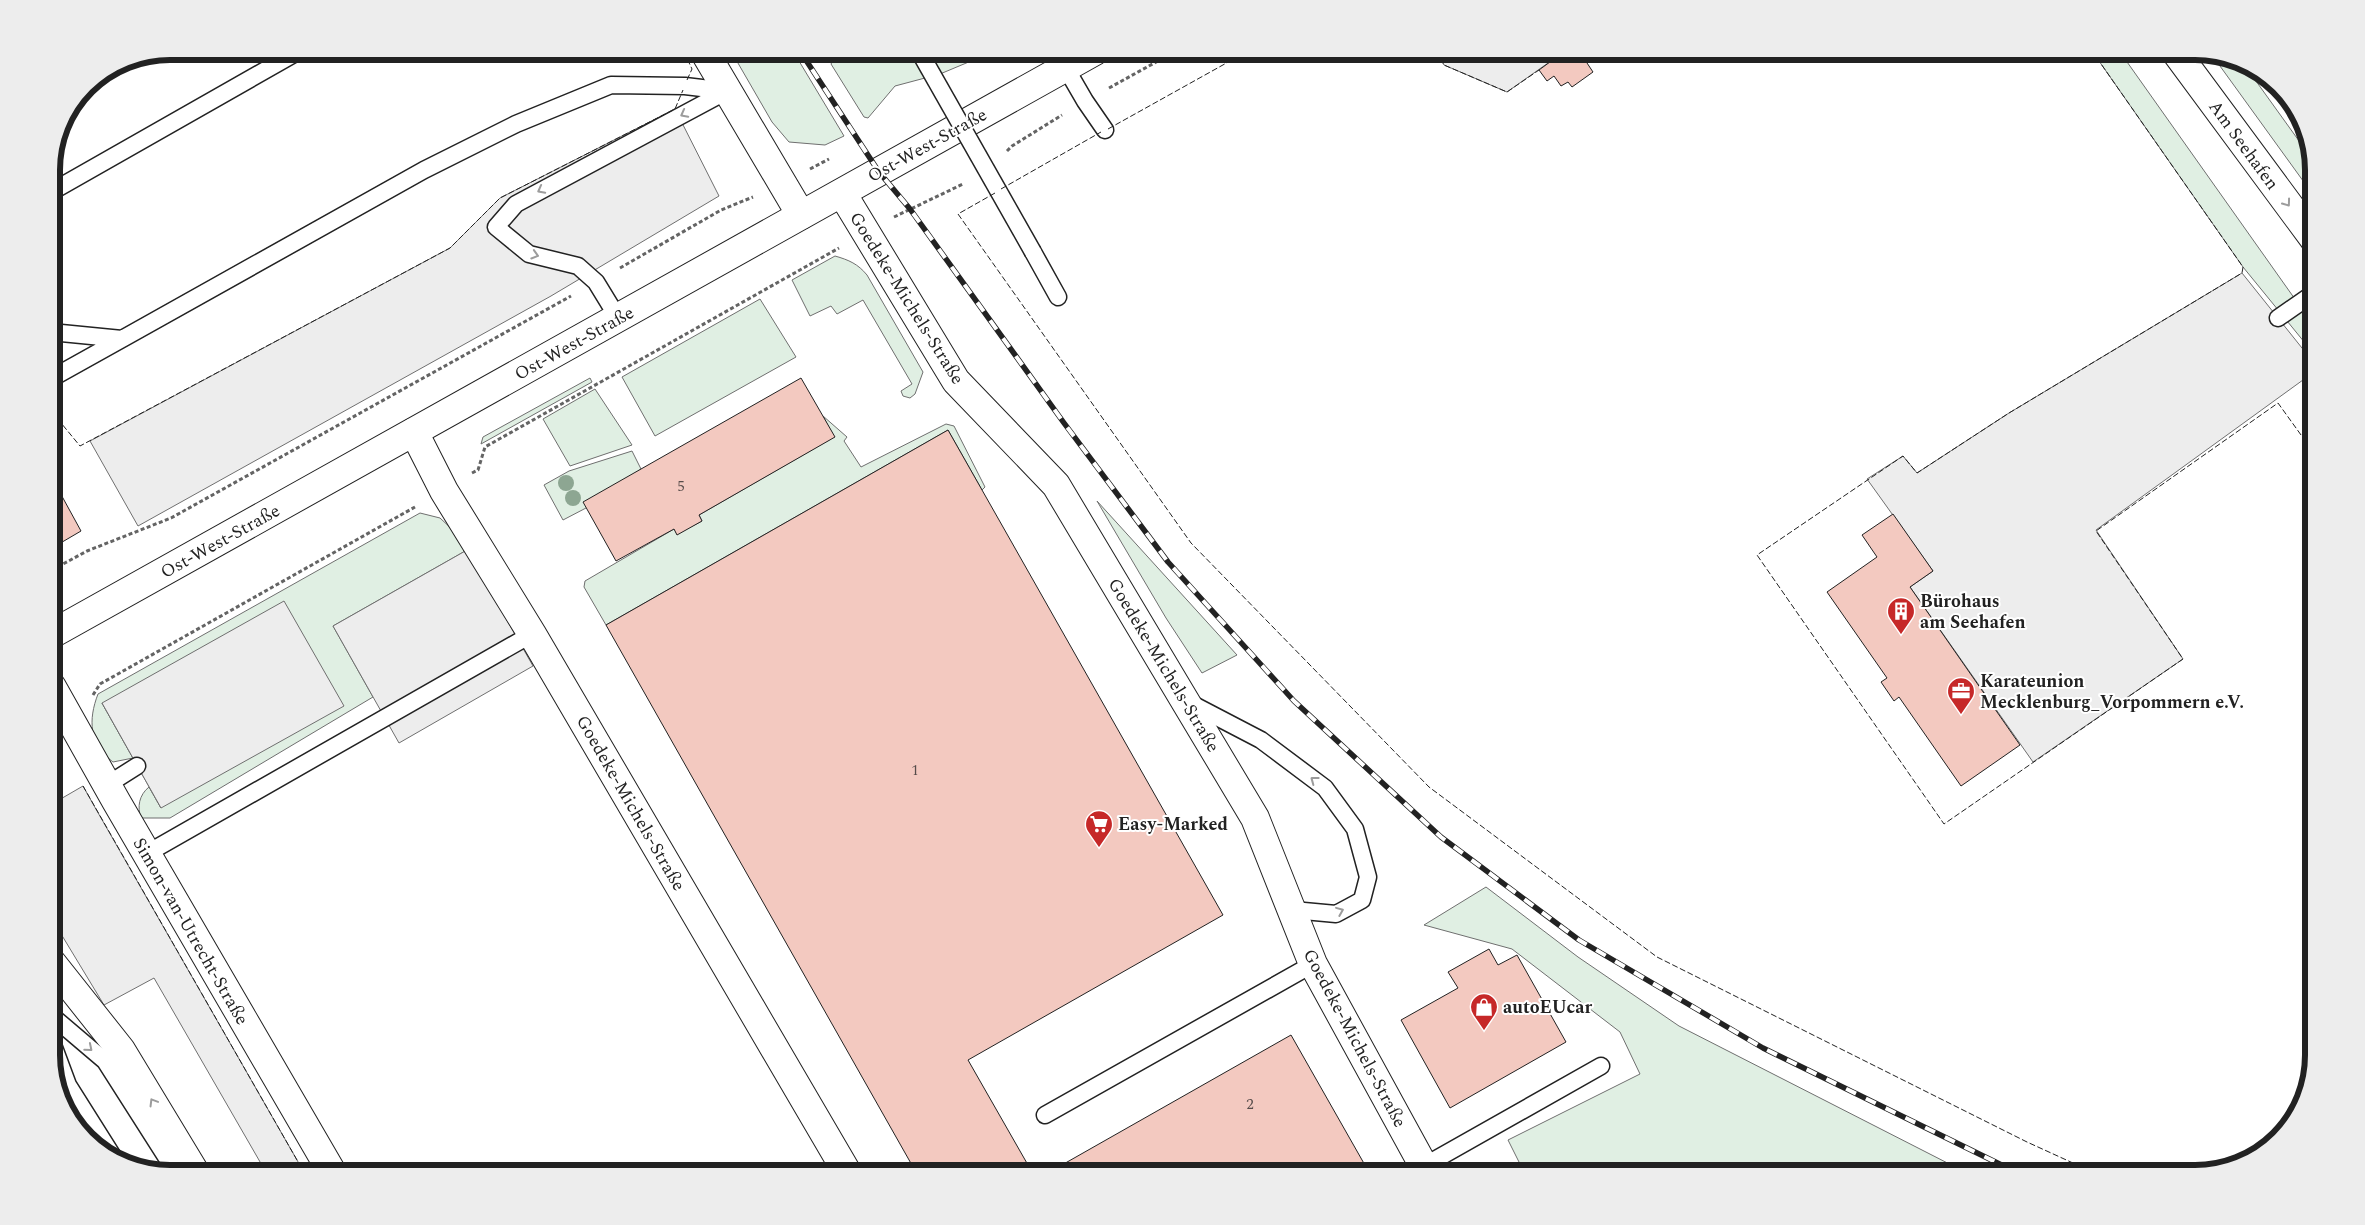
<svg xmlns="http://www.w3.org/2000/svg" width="2365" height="1225" font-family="Spectral,serif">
	<rect width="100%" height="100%" fill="#fff"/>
	<!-- green -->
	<path fill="#e0efe3" stroke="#6f6f6f" d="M731 51H793L844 136 825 145 789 142 772 122Z
		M838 51H995L940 74 895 86 868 118 864 117 831 64Z
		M2092 51 2120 52 2314 326V354L2243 267Z
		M2212 55 2243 63 2312 159 2314 196Z
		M835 256C849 260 858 264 867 275L923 372 915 394 910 398 903 396 901 391 912 384 863 300 837 314 831 306 810 316 792 280Z
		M760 299 796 357 655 436 622 377Z
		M590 378 592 382 481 444 483 437Z
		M595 389 632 445 570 466 543 419Z
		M823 416 847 437 844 441 861 467 946 424 954 426 985 487 982 490 948 430 606 625 584 587 585 581 674 529 677 534 702 521 699 515 834 437Z
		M632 451 641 469 586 508 563 520 544 485 569 471Z
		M1097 501 1237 655 1202 673 1166 618Z
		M420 513 440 518 454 531 467 550 333 626 373 697 170 818H141C137 807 139 795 149 787L161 808 102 703 133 758 113 762C89 744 88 720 98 694Z
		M1486 887 1578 957 1679 1026 1969 1174H1525L1508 1140 1640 1074 1620 1032 1512 949 1424 925Z"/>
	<!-- parking -->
	<path fill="#ededed" stroke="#6f6f6f" d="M1436 51H1565L1507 92 1444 65Z
		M675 109 719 196 551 296 138 526 90 441 450 248 500 198Z
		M2242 273 2314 363V372L2096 530 2183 659 2033 762 1910 587 1933 571 1867 479 1903 456 1917 473 2009 413Z
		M467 550 533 666 399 743 333 626Z
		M284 601 344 706 161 808 102 703Z
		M83 786 97 811 305 1174H267L154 978 104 1005 52 919V804Z"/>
	<!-- building -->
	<path fill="#f3c9c0" stroke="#222" d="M1565 51H1579L1593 72 1572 87 1568 82 1561 86 1554 76 1547 81 1539 70Z
		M801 378 835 437 699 515 702 521 677 535 674 529 616 561 583 502Z
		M948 430 1223 915 968 1060 1032 1172 1029 1174H917L606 625Z
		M52 478 81 531 52 548Z
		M1893 514 1933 571 1910 587 2020 745 1961 786 1899 697 1894 701 1881 682 1887 678 1827 592 1877 557 1862 535Z
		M1489 949 1498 965 1517 955 1566 1042 1450 1108 1401 1020 1458 988 1448 972Z
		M1291 1035 1370 1174H1046Z"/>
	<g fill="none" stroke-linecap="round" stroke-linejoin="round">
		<!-- lane casing -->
		<g stroke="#222" stroke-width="19">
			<path id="lane" d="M1056 51 1085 101 1105 130
				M51 192 299 51
				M1033 252 1058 297
				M618 318 596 282 578 266 529 254 496 227 516 204 727 91
				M2278 318 2314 293
				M51 332 122 339 424 170 516 124 611 85 685 86 727 91
				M52 378 122 339
				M1190 703 1261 740 1325 788 1355 829 1368 877 1362 900 1336 914 1293 910
				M107 785 137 766
				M146 854 532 634
				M52 1016 105 1061 177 1174
				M52 1042 68 1085 114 1158
				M1045 1115 1313 964
				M1424 1166 1601 1066"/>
		</g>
		<!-- street casing -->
		<g stroke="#222" stroke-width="30">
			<path id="street" d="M704 51 801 215
				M842 193 956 381 1056 485 1185 701 1255 818 1313 964 1428 1174
				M414 432 444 491 532 634 848 1174
				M52 687 116 801 333 1174"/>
		</g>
		<!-- secondary casing -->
		<g stroke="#222" stroke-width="30">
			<path id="secondary" d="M2175 51 2314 239
				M52 634 1095 51
				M52 963 121 1050 196 1174"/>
		</g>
		<!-- path -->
		<path stroke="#646464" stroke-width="3" stroke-dasharray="4 2.5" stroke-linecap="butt" d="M1109 88 1176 51
			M1007 151 1012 146 1062 115
			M810 169 829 159
			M894 217 963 184
			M620 268 721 210 753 197
			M472 473 478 470 485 447 839 248
			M52 570 87 551 171 518 571 296
			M93 695 100 684 415 507"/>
		<!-- lane -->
		<use href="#lane" stroke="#fff" stroke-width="16"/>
		<!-- street -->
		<use href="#street" stroke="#fff" stroke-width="28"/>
		<!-- secondary -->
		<use href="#secondary" stroke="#fff" stroke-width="28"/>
		<!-- rail casing -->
		<g stroke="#222" stroke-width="5.5">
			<path id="rail" d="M800 51 879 172 910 209 1064 423 1168 562 1294 701 1441 837 1579 940 1763 1048 2020 1174"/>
		</g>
		<!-- rail -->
		<use href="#rail" stroke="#fff" stroke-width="4" stroke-dasharray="11" stroke-linecap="butt"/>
		<!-- lane-bridge casing -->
		<g stroke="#222" stroke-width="19" stroke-linecap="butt">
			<path id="lane-bridge" d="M919 51 1033 252"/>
		</g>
		<!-- lane-bridge -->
		<use href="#lane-bridge" stroke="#fff" stroke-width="16"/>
		<!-- fence -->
		<path stroke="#222" stroke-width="1" stroke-dasharray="6 2.5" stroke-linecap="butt" d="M1436 51 1444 65 1507 92 1539 70
			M2092 51 2243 267 2242 273 2009 413 1917 473 1903 456 1757 555 1944 824 2183 659 2096 531 2278 403 2314 453
			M687 80 692 69 685 54 690 51
			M1108 129 1248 51
			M1001 189 1101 132
			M995 193 958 214 1191 543 1429 787 1657 957 2027 1142 2097 1174
			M52 412 80 446 450 248 500 198 675 109 683 90
			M83 786 305 1174"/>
	</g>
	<!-- trees -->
	<g fill="#8da692">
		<circle cx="566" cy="483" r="8"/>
		<circle cx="573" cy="498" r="8"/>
	</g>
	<!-- one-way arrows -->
	<defs><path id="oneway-chevron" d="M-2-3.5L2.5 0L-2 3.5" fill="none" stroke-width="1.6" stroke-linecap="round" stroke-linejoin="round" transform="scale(1.25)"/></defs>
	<g stroke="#9c9c9c">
		<use href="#oneway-chevron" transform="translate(684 114) rotate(152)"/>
		<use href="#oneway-chevron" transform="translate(541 190) rotate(152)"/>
		<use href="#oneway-chevron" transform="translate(2287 203) rotate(54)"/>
		<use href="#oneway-chevron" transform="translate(535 255) rotate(17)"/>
		<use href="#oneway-chevron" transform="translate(1314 780) rotate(-143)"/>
		<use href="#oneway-chevron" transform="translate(1340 911) rotate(-22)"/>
		<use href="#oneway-chevron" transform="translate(89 1048) rotate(40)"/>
		<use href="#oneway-chevron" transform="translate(153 1102) rotate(-121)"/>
	</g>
	<!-- icons -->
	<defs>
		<g id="building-pin" transform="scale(1.4375)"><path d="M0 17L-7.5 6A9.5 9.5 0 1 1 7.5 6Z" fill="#c62828" stroke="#fff"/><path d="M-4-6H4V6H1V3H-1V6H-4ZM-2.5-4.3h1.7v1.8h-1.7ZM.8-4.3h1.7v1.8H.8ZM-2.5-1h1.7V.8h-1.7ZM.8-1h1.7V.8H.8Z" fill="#fff"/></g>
		<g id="office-pin" transform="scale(1.4375)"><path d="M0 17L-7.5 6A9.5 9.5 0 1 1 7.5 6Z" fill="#c62828" stroke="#fff"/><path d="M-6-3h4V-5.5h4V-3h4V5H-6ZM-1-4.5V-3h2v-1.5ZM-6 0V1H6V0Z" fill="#fff"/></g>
		<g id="supermarket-pin" transform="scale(1.4375)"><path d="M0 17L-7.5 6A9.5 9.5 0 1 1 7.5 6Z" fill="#c62828" stroke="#fff"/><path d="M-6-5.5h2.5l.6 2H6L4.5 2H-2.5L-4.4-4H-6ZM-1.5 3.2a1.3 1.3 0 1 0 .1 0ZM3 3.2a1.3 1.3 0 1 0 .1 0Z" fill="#fff"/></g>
		<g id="shop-pin" transform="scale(1.4375)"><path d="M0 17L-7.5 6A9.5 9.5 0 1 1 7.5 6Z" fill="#c62828" stroke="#fff"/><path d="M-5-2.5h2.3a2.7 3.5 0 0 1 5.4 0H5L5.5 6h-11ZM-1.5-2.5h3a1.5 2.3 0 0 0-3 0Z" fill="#fff"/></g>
	</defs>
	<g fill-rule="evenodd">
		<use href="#building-pin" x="1901" y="611"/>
		<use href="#office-pin" x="1961" y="691"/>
		<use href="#supermarket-pin" x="1099" y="824"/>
		<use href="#shop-pin" x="1484" y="1007"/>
	</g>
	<g text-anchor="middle" stroke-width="4" stroke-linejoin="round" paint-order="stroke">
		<!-- number labels -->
		<g font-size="15" fill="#564c4a">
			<text x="681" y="491">5</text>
			<text x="915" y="775">1</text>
			<text x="1250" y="1109">2</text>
		</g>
		<!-- street labels -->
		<g font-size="18" fill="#222" stroke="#fff">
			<text transform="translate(927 145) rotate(-29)" y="6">Ost-West-Straße</text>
			<text transform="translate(2244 145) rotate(54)" y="6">Am Seehafen</text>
			<text transform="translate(907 298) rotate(58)" y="6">Goedeke-Michels-Straße</text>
			<text transform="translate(574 343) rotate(-29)" y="6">Ost-West-Straße</text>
			<text transform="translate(220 541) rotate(-29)" y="6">Ost-West-Straße</text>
			<text transform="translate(1164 665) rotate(59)" y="6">Goedeke-Michels-Straße</text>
			<text transform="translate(631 803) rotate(60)" y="6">Goedeke-Michels-Straße</text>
			<text transform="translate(191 931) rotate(60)" y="6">Simon-van-Utrecht-Straße</text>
			<text transform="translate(1355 1038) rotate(62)" y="6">Goedeke-Michels-Straße</text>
		</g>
		<!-- poi labels -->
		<g font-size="18" font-weight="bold" fill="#222" stroke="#fff" text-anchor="start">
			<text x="1920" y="607">Bürohaus<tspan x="1920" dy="21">am Seehafen</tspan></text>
			<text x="1980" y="687">Karateunion<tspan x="1980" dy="21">Mecklenburg_Vorpommern e.V.</tspan></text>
			<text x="1118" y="830">Easy-Marked</text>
			<text x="1503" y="1013">autoEUcar</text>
		</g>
	</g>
	<!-- crop -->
	<path d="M0 0H2365V1225H0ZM170 60H2195A110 110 0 0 1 2305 170V1055A110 110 0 0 1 2195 1165H170A110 110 0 0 1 60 1055V170A110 110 0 0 1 170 60Z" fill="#ededed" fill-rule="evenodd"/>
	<path fill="none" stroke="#222" stroke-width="6" d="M170 60H2195A110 110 0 0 1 2305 170V1055A110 110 0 0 1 2195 1165H170A110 110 0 0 1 60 1055V170A110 110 0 0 1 170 60Z"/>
</svg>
